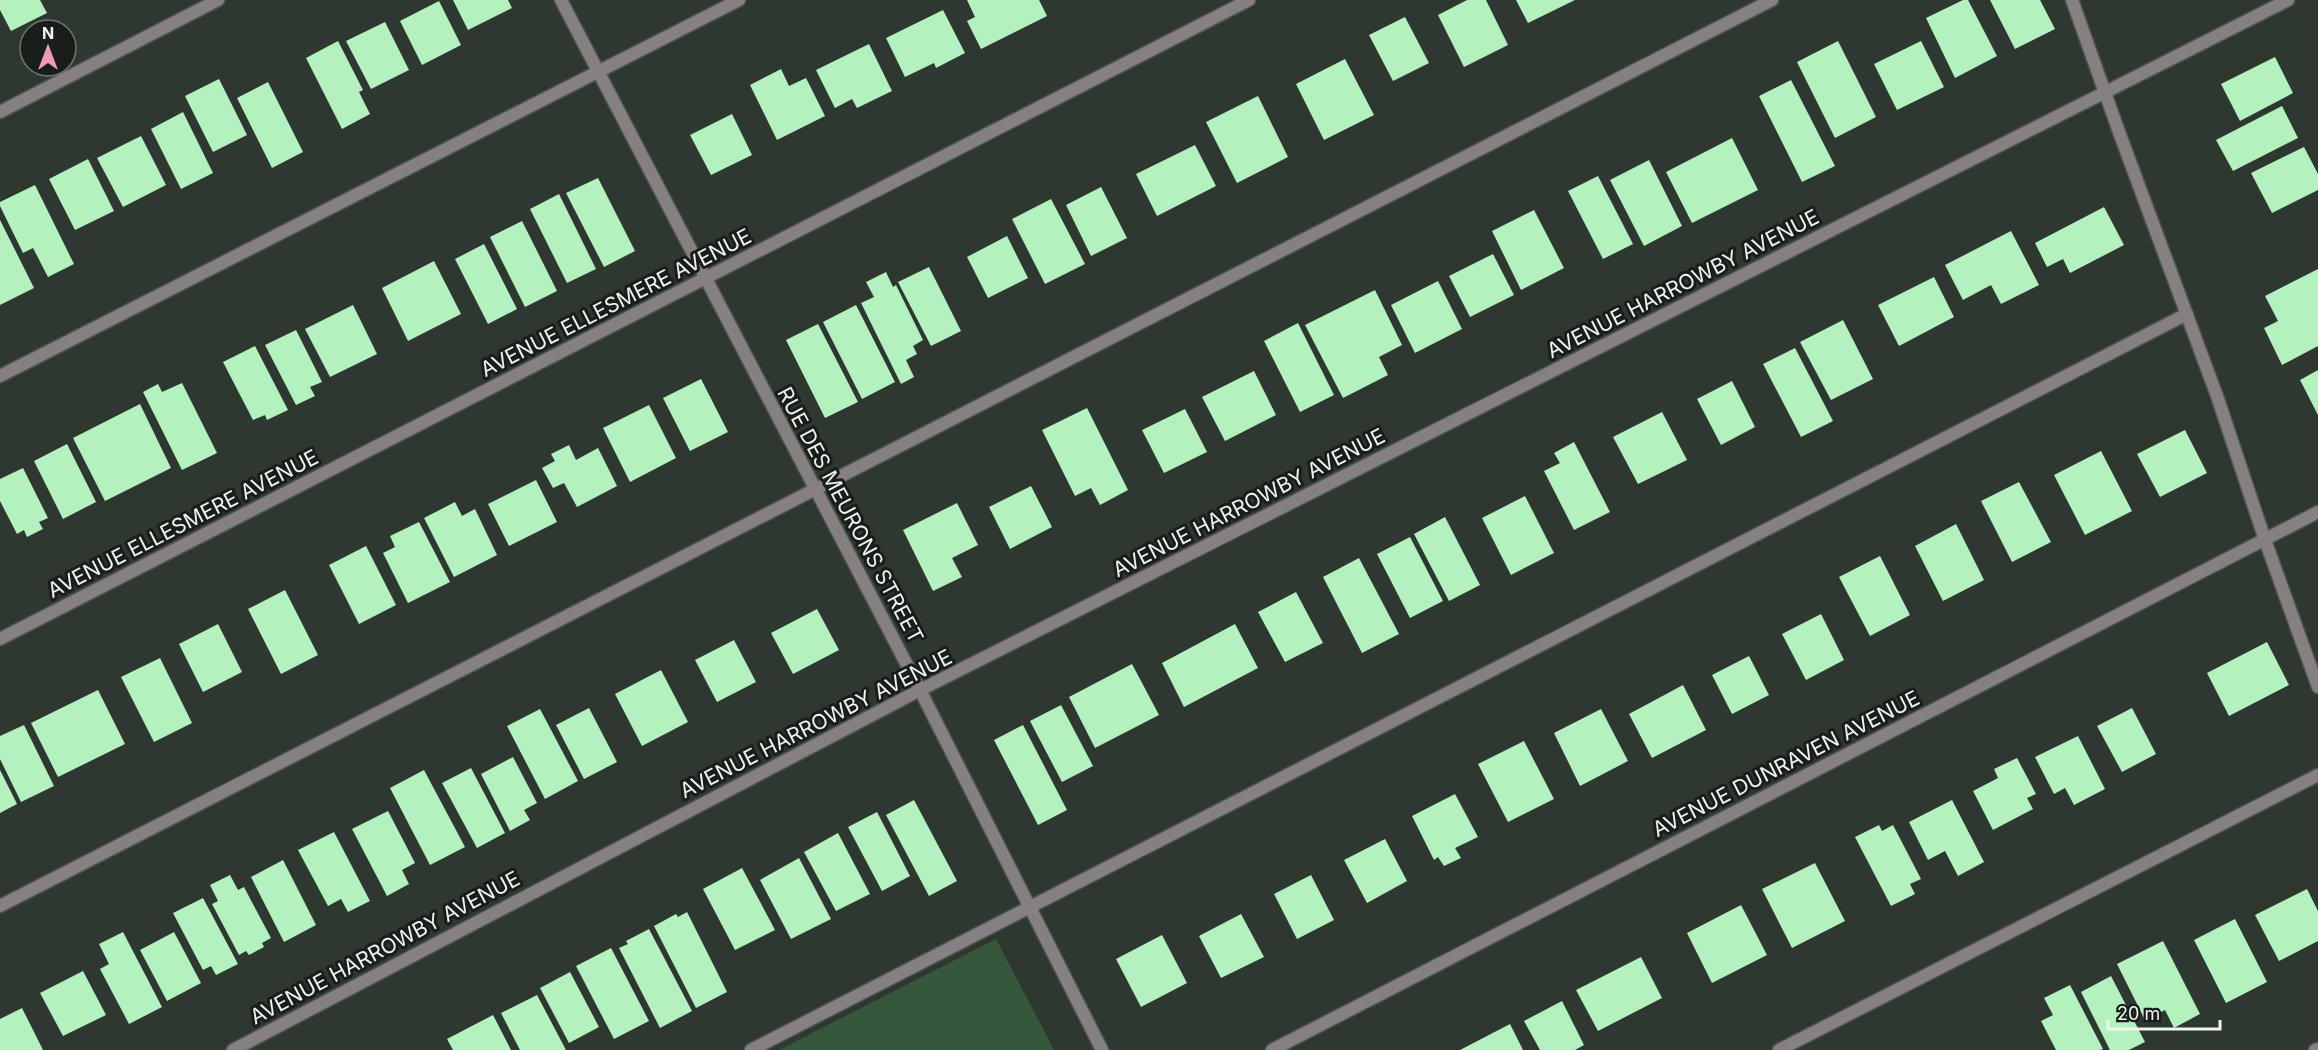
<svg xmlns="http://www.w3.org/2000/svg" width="2318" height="1050" font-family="Inter,sans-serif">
	<rect width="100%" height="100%" fill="#2e3830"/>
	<!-- green -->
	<path fill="#35583c" d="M996 939 1054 1050H779Z"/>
	<!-- building -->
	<path fill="#b3f2be" d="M0 0H40L47 13 11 31 0 10Z
		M453 0H508L512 8 468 30Z
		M967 0H1039L1047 16 981 49 967 21 975 17Z
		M1467 0H1486L1508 45 1464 67 1438 15Z
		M1516 0H1575L1528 23Z
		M1963 0H1968L1997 56 1955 78 1926 18Z
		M1990 0H2040L2055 29 2015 49Z
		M439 1 461 45 422 65 400 21Z
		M943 10 965 53 936 68 934 63 905 77 886 38Z
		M1405 17 1429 63 1393 81 1369 35Z
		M385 22 409 70 371 89 346 41Z
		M338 41 363 90 359 92 370 114 342 129 306 58Z
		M1838 41 1876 117 1835 138 1797 62Z
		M1921 41 1944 87 1897 110 1874 64Z
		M869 44 892 91 857 108 852 99 835 108 816 70Z
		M2275 57 2293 93 2240 121 2221 84Z
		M1345 59 1374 115 1324 140 1296 84Z
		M781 69 789 86 806 78 825 116 777 140 750 85Z
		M219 79 247 135 213 152 185 96Z
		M1791 80 1835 166 1802 182 1759 96Z
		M268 82 303 152 272 168 237 98Z
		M1258 96 1288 157 1237 183 1206 122Z
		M2282 106 2298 138 2233 171 2216 140Z
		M183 112 213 173 181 189 151 129Z
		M732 114 752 155 711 175 690 135Z
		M141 136 166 185 123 207 97 158Z
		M1732 138 1758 190 1692 223 1666 172Z
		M1195 145 1216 186 1157 216 1136 174Z
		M2304 147 2318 174V190L2272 213 2251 173Z
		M88 159 114 211 75 230 49 179Z
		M1649 160 1682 226 1644 246 1610 180Z
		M1598 176 1633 244 1603 259 1568 191Z
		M598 178 635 251 604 267 566 193Z
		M35 185 74 264 48 277 33 248 23 253 0 206V202Z
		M1101 187 1127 238 1091 256 1066 205Z
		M559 194 596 269 567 283 530 209Z
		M1051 199 1085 264 1045 284 1012 219Z
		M2104 207 2124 245 2070 273 2063 259 2047 267 2035 243Z
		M1534 210 1564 268 1521 290 1492 231Z
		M0 220 34 288 0 305Z
		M522 221 557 291 525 307 490 237Z
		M2011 231 2039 285 2001 304 1991 285 1963 300 1945 265Z
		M1007 236 1028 278 988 298 967 257Z
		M484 244 517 309 488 324 455 259Z
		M1493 254 1514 295 1470 317 1449 276Z
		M434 261 461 314 408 341 382 288Z
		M929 267 961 331 931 346 898 282Z
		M2318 269V346L2282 365 2264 328 2278 321 2265 296Z
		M886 272 893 287 896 285 923 340 913 346 917 354 906 360 914 377 901 384 861 303 874 297 866 282Z
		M1934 277 1954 317 1899 346 1878 305Z
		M1438 281 1462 329 1415 353 1391 305Z
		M1375 290 1402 345 1379 357 1388 375 1343 398 1305 325Z
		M353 305 377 354 330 377 305 329Z
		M856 305 895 382 862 399 823 322Z
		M1843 320 1873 379 1831 400 1800 342Z
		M1298 323 1334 395 1300 412 1264 341Z
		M818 324 858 402 825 418 786 340Z
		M296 330 322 382 310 387 315 396 296 405 265 345Z
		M255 346 288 410 267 420 265 415 253 420 223 362Z
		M1795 348 1833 421 1801 437 1763 364Z
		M2318 370V415L2300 380Z
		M1254 371 1276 415 1225 441 1202 397Z
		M701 379 728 432 690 451 663 398Z
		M1732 381 1755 427 1721 445 1697 399Z
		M182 383 217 453 182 470 143 392 158 384 162 392Z
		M140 404 171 468 105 501 73 438Z
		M649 405 676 458 630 482 603 428Z
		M1087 408 1128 490 1100 505 1091 488 1075 496 1042 430Z
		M1185 409 1207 452 1164 473 1142 430Z
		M1662 412 1687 460 1638 484 1613 437Z
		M2185 430 2207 473 2160 497 2137 454Z
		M1574 442 1610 512 1574 530 1544 471 1560 463 1554 453Z
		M67 444 96 502 63 519 34 461Z
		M569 445 576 460 598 448 617 486 577 507 564 483 553 488 542 468 555 461 551 454Z
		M2101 451 2132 511 2085 535 2054 475Z
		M23 468 48 518 39 522 43 529 27 537 24 530 17 534 0 501V479Z
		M536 480 557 522 509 546 488 504Z
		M2019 482 2051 542 2012 562 1981 501Z
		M1031 486 1052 527 1010 549 989 507Z
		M1525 496 1554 553 1511 575 1482 518Z
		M455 502 462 516 475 509 497 555 454 577 424 518Z
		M957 503 978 545 952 558 962 577 933 591 903 530Z
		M1445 517 1480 585 1449 601 1414 534Z
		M419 522 450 582 408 603 383 553 395 547 390 536Z
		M1956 524 1984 580 1943 601 1915 546Z
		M1410 537 1443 601 1410 618 1377 554Z
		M366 546 396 605 359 624 329 565Z
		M1880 556 1910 615 1870 636 1839 577Z
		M1359 558 1399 634 1362 653 1323 577Z
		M285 590 318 655 281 674 248 609Z
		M1296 592 1323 643 1285 662 1258 612Z
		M817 609 839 650 793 674 771 633Z
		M1821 614 1844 660 1806 680 1782 634Z
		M218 624 242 672 203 692 179 644Z
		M1235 624 1258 668 1184 707 1162 663Z
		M734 640 756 682 717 702 695 660Z
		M2267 642 2289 685 2229 716 2207 673Z
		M1749 656 1769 695 1732 714 1712 675Z
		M160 658 192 723 154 742 121 677Z
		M1132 664 1159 715 1095 748 1069 697Z
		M661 670 688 722 642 746 615 694Z
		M1683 685 1706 730 1652 758 1629 714Z
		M98 690 125 744 58 777 31 723Z
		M1061 705 1093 766 1062 782 1030 721Z
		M589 708 617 762 584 779 556 725Z
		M2132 708 2156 754 2122 772 2097 726Z
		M540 709 578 781 545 799 507 726Z
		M1601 709 1628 761 1580 786 1554 733Z
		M24 725 54 786 21 802 0 759V736Z
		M1023 725 1067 810 1038 825 994 740Z
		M2078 736 2105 789 2074 805 2065 788 2054 794 2035 757Z
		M1524 741 1554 799 1508 822 1478 764Z
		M513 757 537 803 524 810 530 820 510 831 481 774Z
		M2017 758 2036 794 2027 798 2033 809 1993 830 1973 791 1998 778 1994 769Z
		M471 768 505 833 477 848 442 783Z
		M0 770 17 804 0 813Z
		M424 770 465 847 430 865 390 788Z
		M1455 794 1478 837 1455 848 1461 858 1444 866 1438 857 1434 860 1412 816Z
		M914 800 957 881 929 896 886 815Z
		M1952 800 1984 862 1958 876 1945 851 1928 860 1909 822Z
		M388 811 415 863 402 870 409 884 387 896 352 829Z
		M877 812 910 876 882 891 848 827Z
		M1879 825 1882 831 1893 825 1921 879 1910 884 1915 894 1891 906 1855 837Z
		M334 832 370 901 348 912 341 899 328 906 298 850Z
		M838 833 870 894 836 911 804 852Z
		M1385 839 1407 881 1367 903 1344 860Z
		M799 858 831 919 791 939 760 880Z
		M283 860 316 925 284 942 251 877Z
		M1815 863 1845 921 1792 948 1762 889Z
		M742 868 775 930 735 950 703 889Z
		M230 875 238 890 244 887 271 938 262 943 264 947 249 955 246 951 239 955 212 904 218 901 210 885Z
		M1311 875 1334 920 1297 939 1274 894Z
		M2307 889 2318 911V941L2279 961 2255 915Z
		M203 898 238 964 216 975 211 966 203 970 173 913Z
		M1741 905 1767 955 1712 983 1687 933Z
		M687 912 727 992 696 1008 654 926 676 914 678 917Z
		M1241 914 1264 957 1221 978 1199 936Z
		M2235 919 2267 982 2226 1003 2194 940Z
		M649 929 692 1011 660 1028 619 948 628 944 626 941Z
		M123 932 162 1007 129 1024 100 969 109 964 99 944Z
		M174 932 201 983 167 1001 140 950Z
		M1162 935 1187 983 1141 1007 1116 959Z
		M2163 941 2200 1014 2174 1028 2165 1010 2145 1020 2117 964Z
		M611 948 649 1021 614 1039 576 966Z
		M1641 957 1662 998 1598 1031 1576 990Z
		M83 971 106 1015 63 1036 40 993Z
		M570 972 599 1027 569 1043 540 988Z
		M2111 976 2145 1042 2129 1050H2110L2081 992Z
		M2070 985 2103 1049 2100 1050H2056L2041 1021 2053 1015 2044 998Z
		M537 995 566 1050H520L501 1013Z
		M1562 1001 1584 1045 1575 1050H1540L1524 1021Z
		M22 1008 43 1050H0V1019Z
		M493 1015 511 1050H453L447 1039Z
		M1510 1024 1523 1050H1460Z"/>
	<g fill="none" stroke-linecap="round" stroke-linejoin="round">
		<!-- service casing -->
		<g stroke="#4d564f" stroke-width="15">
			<path id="service" d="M2072 0 2119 132 2217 396 2265 540 2318 687
				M0 376 739 0
				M0 906 1772 0
				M751 1050 2187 314
				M1779 1050 2318 775"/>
		</g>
		<!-- minor casing -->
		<g stroke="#4d564f" stroke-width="15">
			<path id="minor" d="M0 112 218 0
				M0 639 1249 0
				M233 1050 920 690 2288 0
				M1272 1050 2318 512
				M2315 1050 2318 1049"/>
		</g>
		<!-- tertiary casing -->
		<g stroke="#4d564f" stroke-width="15">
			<path id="tertiary" d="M561 0 920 690 1102 1050"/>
		</g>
		<!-- service -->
		<use href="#service" stroke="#868082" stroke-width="12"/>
		<!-- minor -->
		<use href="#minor" stroke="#868082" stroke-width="12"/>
		<!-- tertiary -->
		<use href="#tertiary" stroke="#868082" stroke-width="12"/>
	</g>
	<g text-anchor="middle" stroke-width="6" stroke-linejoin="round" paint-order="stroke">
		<!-- street labels -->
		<g font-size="21" fill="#eff4ef" stroke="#1a1e1a">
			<text transform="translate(1683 284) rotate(-27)" y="7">AVENUE HARROWBY AVENUE</text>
			<text transform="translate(616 303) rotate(-27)" y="7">AVENUE ELLESMERE AVENUE</text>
			<text transform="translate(1249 503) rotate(-27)" y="7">AVENUE HARROWBY AVENUE</text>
			<text transform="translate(850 515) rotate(62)" y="7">RUE DES MEURONS STREET</text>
			<text transform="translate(183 524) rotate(-27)" y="7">AVENUE ELLESMERE AVENUE</text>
			<text transform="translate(816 724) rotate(-27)" y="7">AVENUE HARROWBY AVENUE</text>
			<text transform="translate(1786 764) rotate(-27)" y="7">AVENUE DUNRAVEN AVENUE</text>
			<text transform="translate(385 948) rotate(-28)" y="7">AVENUE HARROWBY AVENUE</text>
		</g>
	</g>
	<!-- north arrow -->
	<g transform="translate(48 48)"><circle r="28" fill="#1a1e1a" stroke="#6f746f" stroke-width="1.5"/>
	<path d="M0-4.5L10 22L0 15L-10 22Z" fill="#ef9ab9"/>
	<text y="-9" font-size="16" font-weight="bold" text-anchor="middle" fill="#eff4ef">N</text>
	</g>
	<!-- scale -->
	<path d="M2108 1020v9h112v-9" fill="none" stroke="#eff4ef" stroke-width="3"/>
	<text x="2117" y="1020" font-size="18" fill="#eff4ef" stroke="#1a1e1a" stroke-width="4.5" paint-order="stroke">20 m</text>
</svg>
